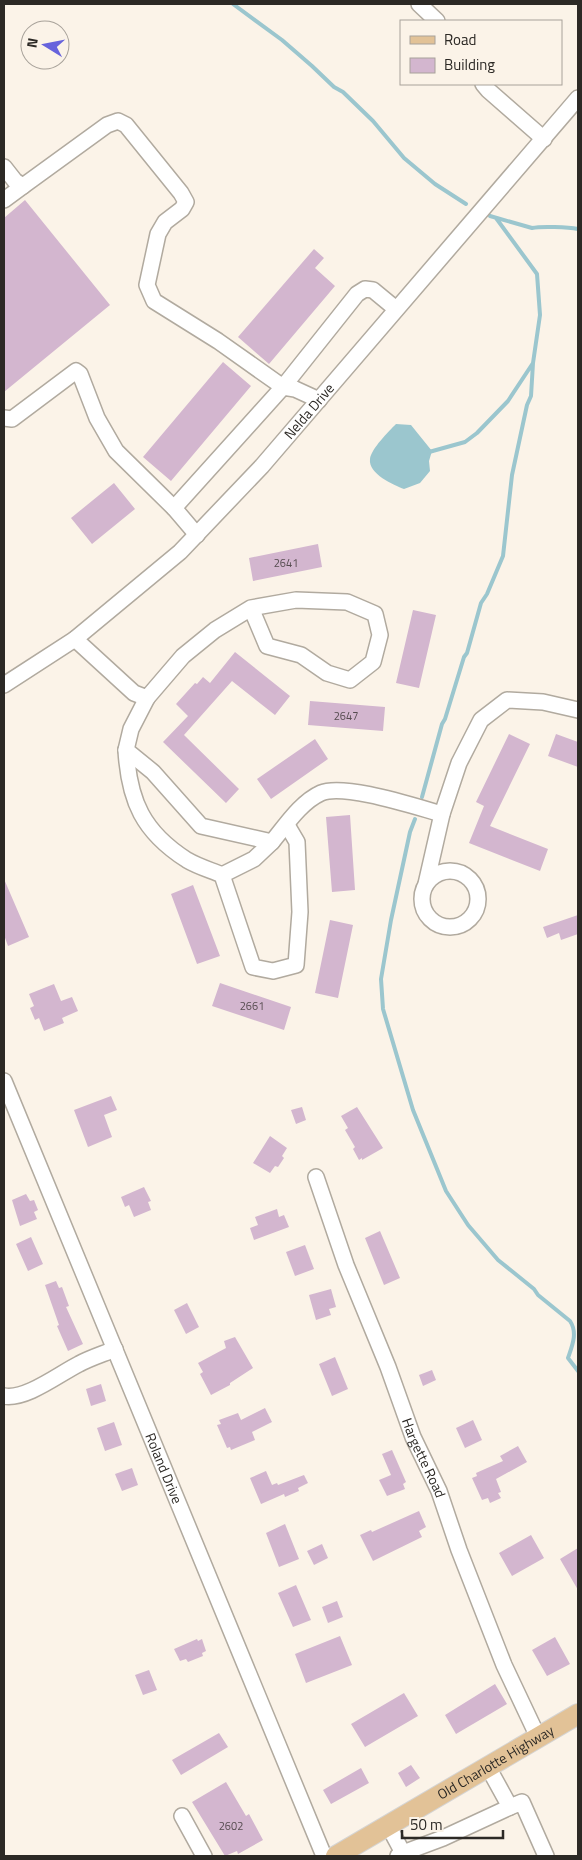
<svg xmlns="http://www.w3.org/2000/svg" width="582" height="1860" font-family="'Titillium Web',sans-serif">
	<rect width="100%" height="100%" fill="#fbf3e8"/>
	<!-- water -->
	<path fill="#9bc6ce" d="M396 424 411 425 432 451 429 461 430 471 420 483 404 489C394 485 368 474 370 459 371 449 389 431 396 424Z"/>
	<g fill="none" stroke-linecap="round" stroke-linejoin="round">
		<!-- stream -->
		<path stroke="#9bc6ce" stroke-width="4" d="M233 4 282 40 312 66 334 87 343 92 373 121 404 158 435 184 466 204
			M490 216 532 228C541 226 568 227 578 229
			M429 452 465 442 477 433 508 401 533 363
			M422 797 442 724 445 719 464 657 467 653 481 603 487 594 503 556 512 475 527 405 531 396 533 363 540 315 537 274 496 218
			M415 819 410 832 391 920 381 979 383 1009 413 1110 446 1191 468 1225 498 1260 534 1289 538 1295 570 1321C578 1333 572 1346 568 1358L578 1371"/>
	</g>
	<!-- building -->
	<path fill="#d3b6cf" d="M25 200 110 305 4 392V218Z
		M314 249 324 258 315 268 335 286 269 364 238 337Z
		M223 362 251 386 171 481 143 457Z
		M114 483 135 509 92 544 71 518Z
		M318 544 322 567 253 581 249 558Z
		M413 610 436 615 419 688 396 683Z
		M235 652 290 696 275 715 232 681 184 735 239 789 226 803 163 742 188 716 176 704 195 683 197 684 203 677 210 683Z
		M310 701 385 707 383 731 308 725Z
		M509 734 530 744 490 826 548 849 540 871 469 843 484 806 476 802Z
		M556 734 578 742V767L548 756Z
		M315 739 328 759 271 799 257 779Z
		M350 815 355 890 332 892 326 817Z
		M4 879 29 937 8 946 4 935Z
		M193 885 220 956 197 964 171 894Z
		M578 915V934L561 940 559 933 547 938 543 927Z
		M330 920 353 925 338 998 315 993Z
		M220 983 291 1007 284 1030 212 1006Z
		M54 984 61 1001 72 997 78 1011 62 1018 64 1023 44 1031 39 1018 35 1020 30 1008 34 1006 29 994Z
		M111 1096 117 1110 104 1115 112 1137 88 1147 74 1110Z
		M302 1107 306 1120 296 1124 291 1110Z
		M357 1107 383 1148 362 1160V1158L359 1160 353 1149 355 1147 345 1130 348 1128 341 1116Z
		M270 1136 287 1148 282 1156 284 1158 278 1167 275 1166 270 1173 253 1163Z
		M144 1187 151 1201 148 1202 151 1210 134 1217 129 1205 125 1207 121 1197Z
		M26 1194 30 1201 34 1200 38 1210 34 1212 37 1219 20 1226 12 1200Z
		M277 1209 279 1217 284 1215 289 1227 254 1240 250 1228 258 1225 255 1217Z
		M380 1231 400 1278 384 1285 365 1238Z
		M31 1237 43 1264 28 1271 16 1244Z
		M305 1245 314 1269 295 1276 286 1252Z
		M56 1281 59 1288 62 1287 69 1306 66 1307 83 1344 68 1351 57 1326 59 1325 45 1285Z
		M331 1289 336 1307 329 1309 331 1315 316 1320 309 1295Z
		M187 1303 199 1327 186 1334 174 1310Z
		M235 1337 253 1368 230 1383V1385L211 1395 200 1374 203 1372 198 1363 226 1348 224 1341Z
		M335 1357 348 1389 332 1396 319 1364Z
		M432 1370 436 1380 423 1386 419 1375Z
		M101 1384 106 1401 91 1406 86 1389Z
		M265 1408 272 1422 252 1432 255 1440 231 1450 230 1447 227 1448 217 1425 221 1424 219 1420 238 1413 241 1420Z
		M473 1420 482 1440 465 1448 456 1428Z
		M114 1422 122 1445 105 1451 97 1428Z
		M518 1446 527 1462 496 1479 501 1492 498 1493 501 1498 490 1503 488 1498 482 1500 472 1478 477 1476 476 1473 503 1461 500 1456Z
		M392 1450 406 1482 403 1484 405 1489 387 1496 379 1480 391 1475 382 1454Z
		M132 1468 138 1485 122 1491 115 1474Z
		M266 1471 272 1485 277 1483 278 1485 304 1475 308 1483 298 1488 299 1491 285 1497 284 1494 261 1504 250 1478Z
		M419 1511 426 1527 419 1531 422 1537 373 1561 360 1535 371 1530 372 1532Z
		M285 1524 299 1559 279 1567 266 1533Z
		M531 1535 544 1558 512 1576 499 1553Z
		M322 1544 328 1558 314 1565 307 1551Z
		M578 1548V1590L560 1559Z
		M296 1585 311 1620 293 1627 278 1593Z
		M337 1601 343 1617 328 1623 322 1607Z
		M340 1636 352 1665 306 1683 295 1654Z
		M555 1637 570 1664 547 1676 532 1650Z
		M197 1639 198 1641 202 1639 206 1651 202 1653 203 1656 188 1662 186 1659 180 1661 174 1649Z
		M149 1670 157 1690 143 1695 135 1675Z
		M495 1684 507 1704 456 1734 445 1715Z
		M404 1693 418 1716 365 1747 351 1724Z
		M219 1733 228 1747 181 1775 172 1760Z
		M411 1765 420 1778 406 1787 398 1773Z
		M361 1768 369 1783 331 1804 323 1790Z
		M226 1782 246 1816 249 1814 263 1840 238 1854 237 1851 225 1856 192 1802Z"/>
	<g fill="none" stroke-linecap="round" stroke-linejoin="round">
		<!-- minor casing -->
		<g stroke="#b1aa9f" stroke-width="18">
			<g id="minor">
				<path d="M419 4 437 21"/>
				<path d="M483 84 488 90 544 139"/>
				<path d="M4 167 15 181 23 186 107 125 118 121 126 125 181 193 186 202 182 209 165 222 158 234 147 285 154 301 218 341 283 387 357 294 365 289 373 290 396 309"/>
				<path d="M4 200 23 186"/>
				<path d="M4 418 12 419 76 371 80 374 97 418 116 451 174 508 197 535"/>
				<path d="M174 508 283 387 295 389 319 400"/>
				<path d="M75 639 134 693 147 698 183 656 215 630 251 608 296 600 347 602 375 614 380 635 373 662 350 680 327 673 301 655 267 646 251 608"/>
				<path id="s1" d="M4 685 75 639 180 552 262 466 578 98"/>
				<path d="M147 698 131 729 126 750 153 772 201 826 272 842C286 825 301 802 321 793 344 783 416 807 442 814L459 763 481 720 507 700 543 702 578 710"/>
				<path d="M126 750C129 801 143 832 187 860 197 866 210 870 222 875L253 967 273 971 296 965 300 912 297 842 287 825"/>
				<circle cx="450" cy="899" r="28"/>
				<path d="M222 875 254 859 272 842"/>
				<path d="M426 884 442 814"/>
				<path id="s2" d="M4 1081 324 1856"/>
				<path id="s3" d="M316 1177 346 1265 388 1367 413 1437 439 1491 459 1550 504 1665 538 1737"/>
				<path d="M4 1396C26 1400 59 1374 79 1364 90 1358 103 1354 115 1349"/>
				<path d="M488 1767 510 1807 522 1802 546 1856"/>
				<path d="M182 1816 204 1856"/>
				<path d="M388 1825 403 1853 398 1856"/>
				<path d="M403 1853 443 1838 510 1807"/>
			</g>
		</g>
		<!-- major casing -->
		<g stroke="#d5d4d3" stroke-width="22">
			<g id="major">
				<path id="s4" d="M336 1856 578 1714"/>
			</g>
		</g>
		<!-- minor -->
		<use href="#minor" stroke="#fff" stroke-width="15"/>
		<!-- major -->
		<use href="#major" stroke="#e2c297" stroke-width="20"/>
	</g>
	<g text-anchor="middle" stroke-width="4" stroke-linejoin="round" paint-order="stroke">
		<!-- number labels -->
		<g font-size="11" fill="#564c50">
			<text x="286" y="567">2641</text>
			<text x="346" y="720">2647</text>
			<text x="252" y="1010">2661</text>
			<text x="231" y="1830">2602</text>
		</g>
		<!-- street labels -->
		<g font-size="14" fill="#2c2925" stroke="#fbf3e8">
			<text dy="5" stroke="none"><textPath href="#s1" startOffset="412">Nelda Drive</textPath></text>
			<text dy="5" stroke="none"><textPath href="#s3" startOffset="301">Hargette Road</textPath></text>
			<text dy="5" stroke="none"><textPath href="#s2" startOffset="419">Roland Drive</textPath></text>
			<text dy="5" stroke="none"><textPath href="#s4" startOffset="185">Old Charlotte Highway</textPath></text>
		</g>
	</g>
	<!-- border -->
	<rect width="582" height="1860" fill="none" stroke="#2c2925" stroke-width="10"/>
	<!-- legend -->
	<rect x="400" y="20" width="162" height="65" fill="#fbf3e8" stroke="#a8a29a"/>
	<rect x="410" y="36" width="25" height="8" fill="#e2c297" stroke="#a8a29a"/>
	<text x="444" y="45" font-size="15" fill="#2c2925">Road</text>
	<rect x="410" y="58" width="25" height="15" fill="#d3b6cf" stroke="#a8a29a"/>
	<text x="444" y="70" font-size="15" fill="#2c2925">Building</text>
	<!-- north arrow -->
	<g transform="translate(45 45) rotate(280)"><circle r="24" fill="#fbf3e8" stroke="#a8a29a"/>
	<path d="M0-4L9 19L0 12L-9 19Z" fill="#6763dc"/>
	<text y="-8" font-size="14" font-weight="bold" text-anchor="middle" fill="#2c2925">N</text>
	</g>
	<!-- scale -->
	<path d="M402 1830v8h101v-8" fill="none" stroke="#2c2925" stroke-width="2.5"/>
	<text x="410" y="1830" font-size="15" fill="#2c2925" stroke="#fbf3e8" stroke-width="4" paint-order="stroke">50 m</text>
</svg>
